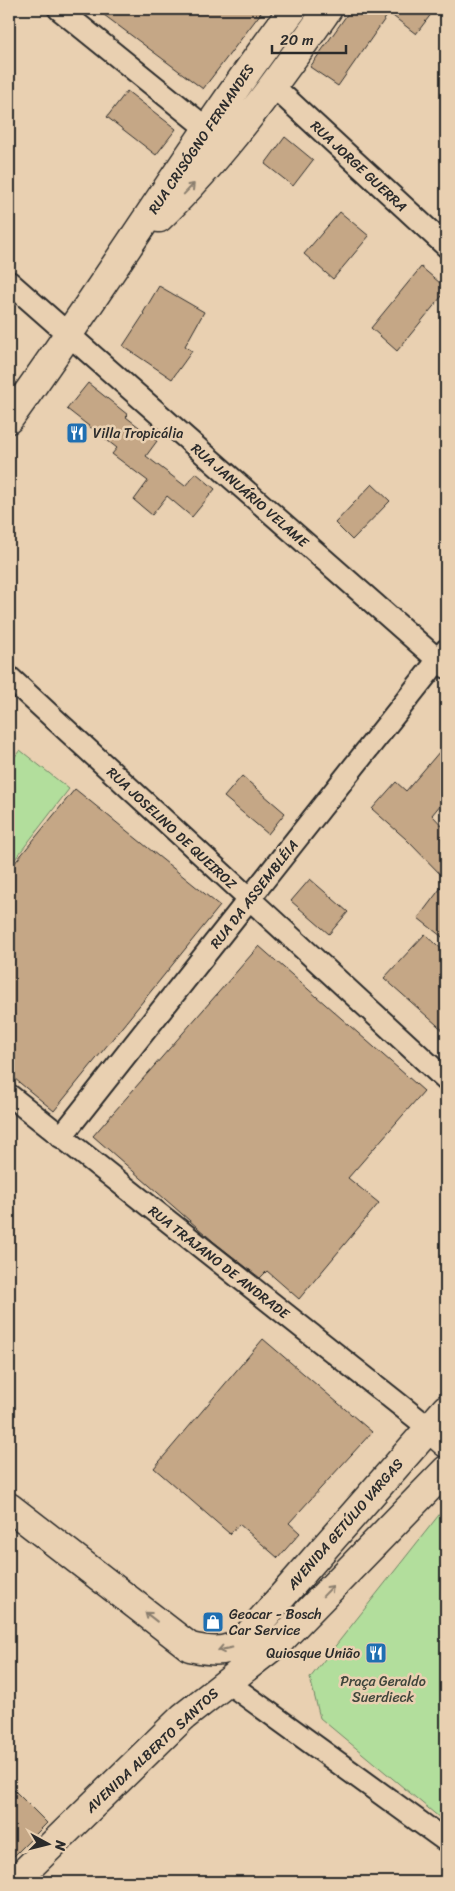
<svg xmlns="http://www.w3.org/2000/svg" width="455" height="1891" font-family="Sriracha,sans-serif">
	<rect width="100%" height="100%" fill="#e9d0b1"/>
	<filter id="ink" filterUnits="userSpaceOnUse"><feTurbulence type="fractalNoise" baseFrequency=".02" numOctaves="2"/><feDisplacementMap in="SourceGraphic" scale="10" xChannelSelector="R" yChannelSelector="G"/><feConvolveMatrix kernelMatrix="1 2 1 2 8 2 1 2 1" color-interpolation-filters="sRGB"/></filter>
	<g filter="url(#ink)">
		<!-- green -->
		<path fill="#b2de9c" stroke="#6e8464" d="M20 750 69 789 9 867V764Z
			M446 1506V1823L320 1718 310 1678Z"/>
		<!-- building -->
		<path fill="#c5a786" stroke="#2b2b2b" d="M96 9H264L203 89Z
			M351 9H435L416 34 389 13 338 86 310 67Z
			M127 91 176 129 156 155 107 117Z
			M285 137 313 160 293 186 265 164Z
			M340 212 369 236 333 279 304 254Z
			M421 267 446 288V291L397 351 371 328Z
			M159 286 204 312 185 346 192 351 172 379 123 346 144 314 143 313Z
			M88 383 128 415 126 417 157 441 146 456 185 486 196 473 215 489 192 517 167 496 152 515 134 500 148 481 112 454 117 448 67 409Z
			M372 484 390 501 352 540 335 523Z
			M446 744V798L432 815 446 830V880L406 839 372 809 396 782 406 791Z
			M242 776 285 813 268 834 224 797Z
			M75 789 220 906 54 1111 9 1074V870Z
			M310 879 348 912 329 934 291 901Z
			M446 881V940L418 918Z
			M425 934 446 953V1033L384 978Z
			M259 946 424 1091 348 1178 379 1203 299 1299 267 1271 260 1278 214 1242 93 1136Z
			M263 1339 372 1432 289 1523 300 1533 278 1558 239 1524 230 1534 154 1468Z
			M9 1785 47 1823 9 1861Z"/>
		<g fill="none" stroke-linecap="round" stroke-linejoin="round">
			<!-- street casing -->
			<g stroke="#2b2b2b" stroke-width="25">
				<path id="street" d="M59 9 206 128
					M273 86 446 246
					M9 282 446 667
					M9 677 446 1080
					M9 1095 429 1428
					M61 1137 446 650
					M227 1682 446 1841"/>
			</g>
			<!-- secondary casing -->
			<g stroke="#2b2b2b" stroke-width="31">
				<path id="secondary" d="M159 218C224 156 276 82 328 9
					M9 419C107 284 193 142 293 9
					M429 1428 446 1443
					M9 1507 190 1647C209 1651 224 1654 242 1642L446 1409
					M14 1882 183 1717 280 1641 446 1470"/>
			</g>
			<!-- street -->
			<use href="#street" stroke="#e9d0b1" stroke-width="21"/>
			<!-- secondary -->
			<use href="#secondary" stroke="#e9d0b1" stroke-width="28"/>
		</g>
		<!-- one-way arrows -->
		<defs><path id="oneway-shaft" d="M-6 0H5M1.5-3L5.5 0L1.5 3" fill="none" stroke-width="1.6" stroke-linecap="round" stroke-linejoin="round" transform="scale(1.25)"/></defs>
		<g stroke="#8a7e6e">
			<use href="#oneway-shaft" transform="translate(189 189) rotate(-46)"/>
			<use href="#oneway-shaft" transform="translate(328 1591) rotate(-46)"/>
			<use href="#oneway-shaft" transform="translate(151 1617) rotate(-142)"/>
			<use href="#oneway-shaft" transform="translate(225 1649) rotate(169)"/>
		</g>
	</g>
	<!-- icons -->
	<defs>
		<g id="restaurant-square" transform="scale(1.125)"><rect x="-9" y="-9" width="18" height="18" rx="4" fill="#1f6fb2" stroke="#e9d0b1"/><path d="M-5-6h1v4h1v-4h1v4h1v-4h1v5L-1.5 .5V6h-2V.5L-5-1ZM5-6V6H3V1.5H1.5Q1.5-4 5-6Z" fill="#fff"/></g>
		<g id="shop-square" transform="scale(1.125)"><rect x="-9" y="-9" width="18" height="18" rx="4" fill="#1f6fb2" stroke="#e9d0b1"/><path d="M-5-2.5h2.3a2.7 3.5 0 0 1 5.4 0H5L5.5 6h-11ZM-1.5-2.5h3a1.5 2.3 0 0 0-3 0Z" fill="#fff"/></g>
	</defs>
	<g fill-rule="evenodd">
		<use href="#restaurant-square" x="77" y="433"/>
		<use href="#shop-square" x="213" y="1622"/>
		<use href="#restaurant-square" x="376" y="1653"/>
	</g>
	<g text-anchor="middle" stroke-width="5" stroke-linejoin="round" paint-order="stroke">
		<!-- street labels -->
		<g font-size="14" fill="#2b2b2b" stroke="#e9d0b1">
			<text transform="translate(201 139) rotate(-56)" y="5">RUA CRISÓGNO FERNANDES</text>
			<text transform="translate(359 166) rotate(43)" y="5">RUA JORGE GUERRA</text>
			<text transform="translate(250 495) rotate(41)" y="5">RUA JANUÁRIO VELAME</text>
			<text transform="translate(172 828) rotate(43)" y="5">RUA JOSELINO DE QUEIROZ</text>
			<text transform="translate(254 894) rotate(-52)" y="5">RUA DA ASSEMBLÉIA</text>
			<text transform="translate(219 1262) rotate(38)" y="5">RUA TRAJANO DE ANDRADE</text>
			<text transform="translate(345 1524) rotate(-49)" y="5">AVENIDA GETÚLIO VARGAS</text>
			<text transform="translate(152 1750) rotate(-43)" y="5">AVENIDA ALBERTO SANTOS</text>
		</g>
		<!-- poi labels -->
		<g font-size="14" fill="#2b2b2b" stroke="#e9d0b1" text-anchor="start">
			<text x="93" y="438">Villa Tropicália</text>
			<text x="229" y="1619">Geocar - Bosch<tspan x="229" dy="16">Car Service</tspan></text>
			<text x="360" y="1658" text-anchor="end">Quiosque União</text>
		</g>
		<!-- park labels -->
		<g font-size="14" fill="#3f463c" stroke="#e9d0b1">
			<text x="383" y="1686">Praça Geraldo<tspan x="383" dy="16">Suerdieck</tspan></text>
		</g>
	</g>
	<!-- margin -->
	<rect width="455" height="1891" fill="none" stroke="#e9d0b1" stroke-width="30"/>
	<rect x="15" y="15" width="425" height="1861" fill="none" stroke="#2b2b2b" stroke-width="2" filter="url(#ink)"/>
	<!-- north arrow -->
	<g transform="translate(48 1844) rotate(97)" stroke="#e9d0b1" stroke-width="4" paint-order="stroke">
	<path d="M0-4L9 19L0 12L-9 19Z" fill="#2b2b2b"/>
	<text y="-8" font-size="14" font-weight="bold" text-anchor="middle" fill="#2b2b2b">N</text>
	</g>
	<!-- scale -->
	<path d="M272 45v8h74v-8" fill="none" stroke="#2b2b2b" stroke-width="2.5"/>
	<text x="280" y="45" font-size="15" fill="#2b2b2b" stroke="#e9d0b1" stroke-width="4" paint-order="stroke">20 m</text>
</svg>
